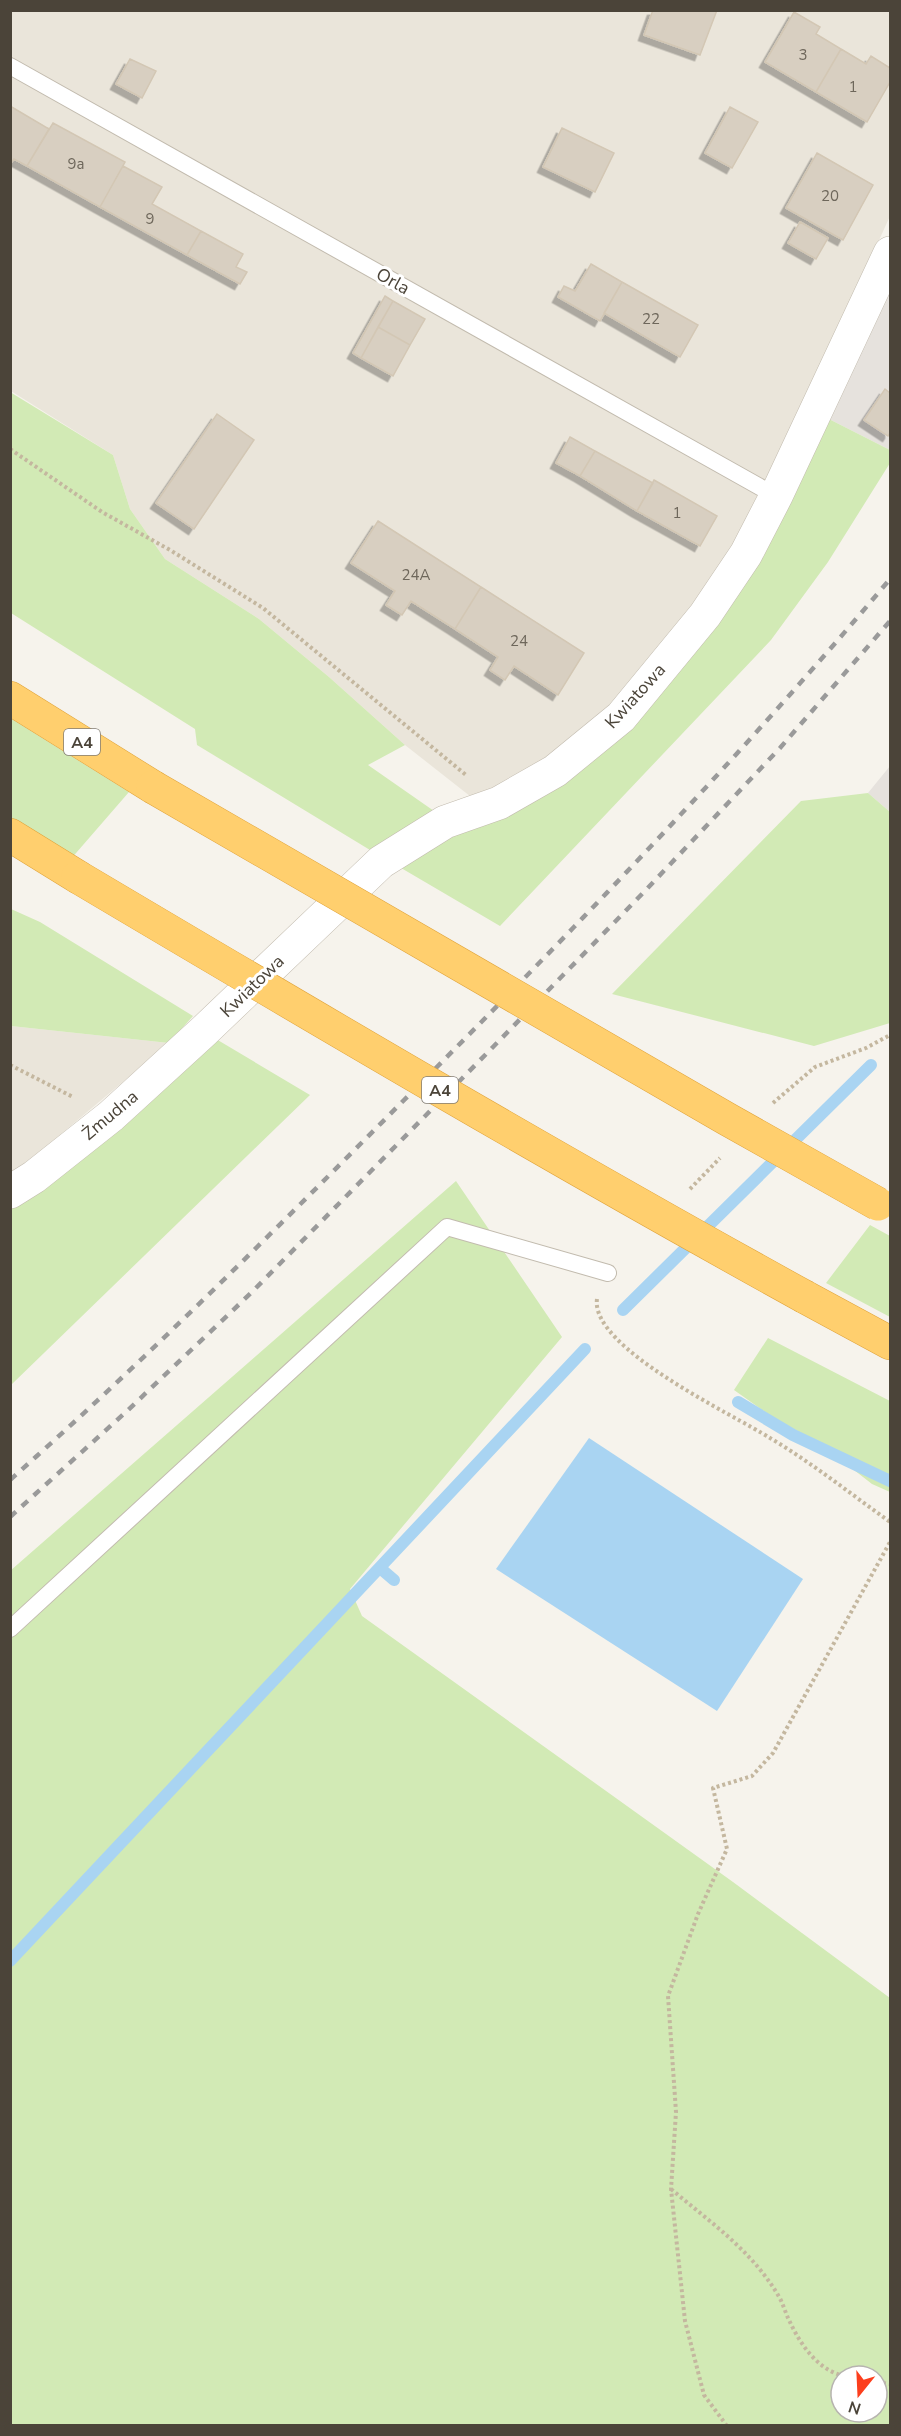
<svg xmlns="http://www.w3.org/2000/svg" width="901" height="2436" font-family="'Nunito Sans',sans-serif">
	<defs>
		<filter id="shadow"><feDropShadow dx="-5.5" dy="5.5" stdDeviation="0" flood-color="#0004"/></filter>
	</defs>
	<rect width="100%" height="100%" fill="#f6f3ec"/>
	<!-- residential -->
	<path fill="#eae5da" d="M10 11H890V216L760 503 692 611 610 707 548 762 475 800 405 745 329 677 259 619 165 559 130 509 113 455 11 391Z
		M11 1026 169 1043 23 1166 11 1174Z"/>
	<!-- industrial -->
	<path fill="#e6e2dd" d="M890 278V450L823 416Z
		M890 766V812L868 793Z"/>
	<!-- green -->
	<path fill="#d2eab5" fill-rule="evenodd" d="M10 392 113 455 130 509 165 559 259 619 329 677 405 745 368 765 434 811 370 850 197 745 195 729 11 613Z
		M823 416 890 450V463L828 562 771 640 500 926 396 865 630 723Z
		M10 718 129 792 70 860 11 820Z
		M868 793 890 812V1023L814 1046 612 994 801 801Z
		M11 909 40 922 193 1016 169 1043 11 1026Z
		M216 1039 310 1095 11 1385V1205Z
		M456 1181 562 1337 350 1589 362 1616 733 1882 890 1998V2425H11L10 1571ZM841 2376H877V2412H841Z
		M870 1225 890 1236V1317L826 1283Z
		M768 1338 890 1401V1492L872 1484 818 1442 775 1419 734 1390Z"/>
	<!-- water -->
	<path fill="#a9d4f2" d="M589 1438 803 1579 717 1711 496 1569Z"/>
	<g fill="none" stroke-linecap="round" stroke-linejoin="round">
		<!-- stream -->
		<path stroke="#a9d4f2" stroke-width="12" d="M623 1310 871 1065
			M738 1402 793 1435 890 1481
			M380 1568 394 1580
			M10 1961 585 1349"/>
	</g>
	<!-- building -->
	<path fill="#d8cfc1" stroke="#d3c7b4" stroke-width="1.5" filter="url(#shadow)" d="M653 10H717L700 55 644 35Z
		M794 12 820 27 816 34 841 49 816 92 765 62Z
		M841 49 866 64 871 56 890 68V82L867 122 816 92Z
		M130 59 156 71 142 98 116 84Z
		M10 106 49 129 27 166 14 159 10 164Z
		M730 107 758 122 732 168 705 153Z
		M53 123 125 162 100 207 27 166Z
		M562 128 614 153 595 192 543 167Z
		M817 153 873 185 843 240 786 208Z
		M123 166 162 187 152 204 201 231 187 255 100 207Z
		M800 222 828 238 816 259 788 243Z
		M201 231 243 254 236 267 247 272 240 284 187 255Z
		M591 264 622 282 600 321 558 297 564 286 575 291Z
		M622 282 698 325 680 357 604 313Z
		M385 296 393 301 361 358 353 353Z
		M393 301 425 319 410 345 378 327Z
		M378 327 410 345 393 376 361 358Z
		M885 389 890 393V433L888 436 864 420Z
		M217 414 254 440 194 529 156 503Z
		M570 437 595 451 580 476 556 463Z
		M595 451 653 483 637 511 580 476Z
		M654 480 717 516 700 546 637 511Z
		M378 521 481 587 455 629 411 601 402 615 386 605 395 591 351 563Z
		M481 587 584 653 558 695 514 666 505 680 490 670 498 657 455 629Z"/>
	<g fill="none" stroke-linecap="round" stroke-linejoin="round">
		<!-- service casing -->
		<g stroke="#c2bbae" stroke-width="18">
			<path id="service" d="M10 66 776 496
				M10 1629 447 1227 608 1273"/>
		</g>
		<!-- minor casing -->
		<g stroke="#c2bbae" stroke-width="34">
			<path id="minor" d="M10 1192 34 1177 111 1116 204 1031 381 862 445 822 499 803 555 771 621 717 705 615 746 554 776 496 890 253"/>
		</g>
		<!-- motorway casing -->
		<g stroke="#e0a43c" stroke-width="34">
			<path id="motorway" d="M10 698 153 787
				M10 835 78 877
				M805 1297 890 1343"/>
		</g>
		<!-- path -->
		<path stroke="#c4b79f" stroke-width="4" stroke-dasharray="3 3" stroke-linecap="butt" d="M10 449 102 512 170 550 263 608 466 775
			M10 1065 73 1097
			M773 1103 815 1067 866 1048 890 1035
			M690 1189 720 1158
			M597 1299C590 1348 734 1415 770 1438 812 1463 851 1494 890 1522
			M671 2189C710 2222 751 2250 778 2295 783 2303 785 2312 789 2320 800 2344 818 2371 845 2376
			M877 2382 890 2384
			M727 2426 704 2395 685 2321 671 2189 676 2112 668 1996 698 1914 727 1849 713 1788 752 1776 773 1753 890 1542"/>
		<!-- service -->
		<use href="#service" stroke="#fff" stroke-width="16"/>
		<!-- minor -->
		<use href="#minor" stroke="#fff" stroke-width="33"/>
		<!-- motorway -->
		<use href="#motorway" stroke="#ffcf6e" stroke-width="33"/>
		<!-- rail -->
		<path stroke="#9a9a9a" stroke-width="4.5" stroke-dasharray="8 8" stroke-linecap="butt" d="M10 1480C152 1354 286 1219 420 1084 582 921 742 755 890 579
			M10 1517 127 1411 251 1293 493 1047 643 893 780 748 890 621"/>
		<!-- motorway-bridge casing -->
		<g stroke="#e0a43c" stroke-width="34" stroke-linecap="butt">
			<path id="motorway-bridge" d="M153 787 727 1119 878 1204
				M78 877C319 1020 560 1162 805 1297"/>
		</g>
		<!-- motorway-bridge -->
		<use href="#motorway-bridge" stroke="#ffcf6e" stroke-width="33"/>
	</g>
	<g text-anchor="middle" stroke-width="6" stroke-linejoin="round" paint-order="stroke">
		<!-- number labels -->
		<g font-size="15" fill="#6e675b">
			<text x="803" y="60">3</text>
			<text x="853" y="92">1</text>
			<text x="76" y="169">9a</text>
			<text x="830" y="201">20</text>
			<text x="150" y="224">9</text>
			<text x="651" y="324">22</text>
			<text x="677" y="518">1</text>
			<text x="416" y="580">24A</text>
			<text x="519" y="646">24</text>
		</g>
		<!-- shield labels -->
		<g fill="#fff" stroke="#817c74" stroke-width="1.5">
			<rect x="64" y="729" width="36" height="26" rx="4.5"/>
			<rect x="422" y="1077" width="36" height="26" rx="4.5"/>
		</g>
		<g font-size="16" font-weight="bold" fill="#4b4439">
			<text x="82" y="748">A4</text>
			<text x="440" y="1096">A4</text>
		</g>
		<!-- street labels -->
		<g font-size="18" fill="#4b4439" stroke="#fff">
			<text transform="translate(393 281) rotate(29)" y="6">Orla</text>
			<text transform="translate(635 696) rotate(-48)" y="6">Kwiatowa</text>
			<text transform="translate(252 986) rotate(-44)" y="6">Kwiatowa</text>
			<text transform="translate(110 1115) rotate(-40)" y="6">Żmudna</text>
		</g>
	</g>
	<!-- border -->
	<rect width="901" height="2436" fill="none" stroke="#4b4439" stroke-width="24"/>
	<!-- north arrow -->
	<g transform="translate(859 2394) rotate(198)"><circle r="28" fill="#ffffff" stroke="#b7b4b0" stroke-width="1.5"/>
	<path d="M0-4.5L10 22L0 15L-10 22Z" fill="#fc3f1d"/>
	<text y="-9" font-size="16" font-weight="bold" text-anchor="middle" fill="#4b4439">N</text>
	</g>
</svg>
